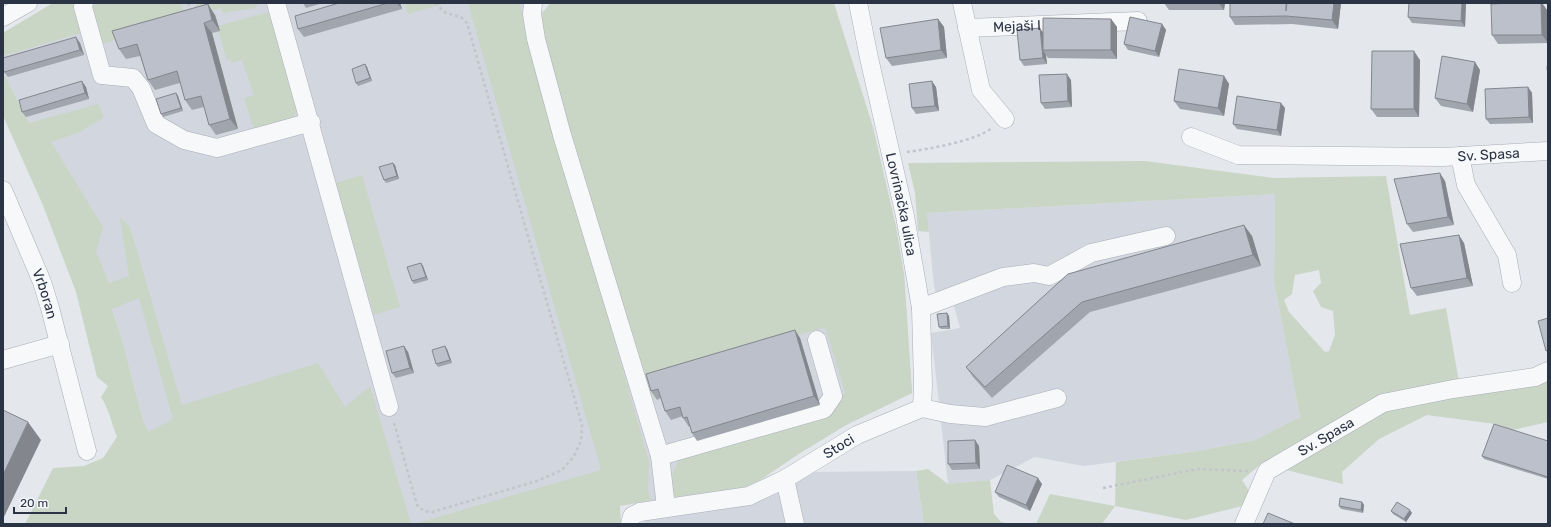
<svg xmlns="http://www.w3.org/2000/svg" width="1551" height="527" font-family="Rubik,sans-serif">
	<rect width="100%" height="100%" fill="#e4e7ec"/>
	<!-- built -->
	<path fill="#d2d6de" d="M53 3H538L543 12 540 23 904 274 912 393 846 425 797 455 757 482 746 487 497 524H181L142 417 122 339 99 269 29 123 3 72V33Z
		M1275 194 1274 281 1300 417 1255 440 1198 451 1084 466 1035 457 990 480 948 484 931 333 960 328 953 302 940 308 934 286 927 213Z
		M916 471 924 524H642L648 517 806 472Z"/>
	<!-- green -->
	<path fill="#c9d6c5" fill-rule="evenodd" d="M53 3H73L77 12 81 33 3 56V33Z
		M104 3H181L186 17 102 44 91 6Z
		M195 3H260L254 8 223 13 221 8 198 14Z
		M404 3H446L408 14Z
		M468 3H519L649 462 648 490 651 500 620 506 621 524H414L601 470Z
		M550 3H834L873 127 896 226 904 274 912 393 846 425 797 455 757 482 746 487 674 497 672 476 679 458 830 415 845 392 825 327 650 380 654 399 648 400 574 155 540 23 543 12Z
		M273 11 298 111 291 119 254 129 244 98 254 95 242 60 232 63 231 59 227 61 217 26Z
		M3 72 29 123 98 104 104 117 80 132 51 142 103 227 96 252 109 283 129 276 120 218 130 227 182 405 318 363 345 407 370 386 411 524H25L53 468 84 466 103 458 117 437C112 424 108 407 101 397L108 386 97 377 76 292 42 203 3 116ZM139 298 173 419 148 432 142 417 122 339 112 309Z
		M1145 161 1273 178 1386 176 1410 315 1446 308 1459 382 1373 398 1351 416 1261 464 1242 480 1249 491 1242 506 1186 520 1115 506 1102 524H1036L1050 494 1115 506 1116 462 1198 451 1255 440 1300 417 1274 281 1275 194 927 213 929 232 918 231 915 193 908 163ZM1319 270 1321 283 1313 291 1321 307 1333 311 1335 335 1329 351 1325 352 1289 312 1284 300 1292 294 1295 275Z
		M362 175 400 307 374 315 336 183Z
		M1548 380V422L1513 430 1495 424 1427 415 1379 439 1342 472 1343 484 1282 469 1365 421 1399 405Z
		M928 469 948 484 990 480 994 514 1001 522 1009 524H924L916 471Z"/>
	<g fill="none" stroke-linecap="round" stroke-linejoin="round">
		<!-- minor casing -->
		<g stroke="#a9aeb7" stroke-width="19">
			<g id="minor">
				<path d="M84 3 83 7 102 75 133 78 141 88 156 124 184 140 217 148 311 122"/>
				<path d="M276 3 389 407"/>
				<path d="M533 3 532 14 536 39 562 135 660 456 824 409 833 396 817 340"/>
				<path id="s1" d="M858 3 869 58 905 216 921 308 923 385 922 408"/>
				<path d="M962 3 981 90 1005 119"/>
				<path d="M3 17 28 3"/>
				<path id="s2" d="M967 28 1138 21"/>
				<path id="s3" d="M1191 137 1238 155 1443 157 1548 151"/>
				<path d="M1460 156 1466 185 1507 255 1512 283"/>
				<path id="s4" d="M3 190 42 282 50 308 87 451"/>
				<path d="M921 308 1003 277 1034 273 1049 276 1091 253 1166 236"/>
				<path d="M3 360 60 344"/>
				<path d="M660 456 666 507"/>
				<path d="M785 479 795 524"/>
				<path id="s5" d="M630 524 632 516 640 512 749 496 785 479 857 435 922 408 950 414 985 417 1057 398"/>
				<path id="s6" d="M1244 524 1267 471 1383 403 1453 389 1535 377 1548 371"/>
			</g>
		</g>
		<!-- path -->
		<path stroke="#c2c5cb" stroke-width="2.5" stroke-dasharray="3 3" stroke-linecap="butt" d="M188 3 191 11
			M907 152C928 149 976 141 992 128
			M394 423 417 505 424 511 432 512 537 481 562 470 574 456 581 441 582 425 467 23 461 17 446 13 435 3
			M1103 488 1198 469 1248 471"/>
		<!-- minor -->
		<use href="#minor" stroke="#f7f8fa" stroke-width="18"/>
	</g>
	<!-- wall -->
	<path fill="#a1a5ae" d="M303 3H323L306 8Z
		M339 3H400L402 9 304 37 298 29Z
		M900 3H928V4H901Z
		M1164 3H1225L1224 10H1169Z
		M1341 3 1338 29 1292 24 1235 25 1230 17Z
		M1409 3H1466L1465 27 1412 23 1408 17Z
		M1514 3H1542L1547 10 1548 43 1498 44 1492 35Z
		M215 15 220 31 212 33 238 129 216 135 209 125 204 107 192 110 185 100 180 83 155 90 148 80 140 56 126 59 119 49Z
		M938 19 944 27 947 58 892 66 886 58Z
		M1111 19 1117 27V59L1048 58 1046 55 1047 64 1024 66 1020 60 1043 31Z
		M1162 24 1166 30 1159 57 1128 50 1124 44Z
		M80 43 84 55 8 77 4 72Z
		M1420 60 1419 117H1377L1371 109Z
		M365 64 367 67 372 81 358 86 356 83Z
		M1480 70 1473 112 1441 106 1435 98Z
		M1224 76 1229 84 1224 116 1180 109 1174 101Z
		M1071 80 1072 107 1045 109 1041 103Z
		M86 87 89 99 26 117 22 112Z
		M936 87 939 111 916 114 912 108Z
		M1528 87 1532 93 1533 123 1490 124 1486 119Z
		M176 93 178 96 183 111 163 117 161 114Z
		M1285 108 1281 136 1237 129 1233 124Z
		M395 165 399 179 386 183 384 180Z
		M1445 181 1454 225 1413 232 1407 224Z
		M1252 236 1261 266 1090 312 992 398 973 377 966 367 1068 274Z
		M1464 243 1473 286 1417 296 1411 288Z
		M421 263 423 266 428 280 414 284 412 281Z
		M947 313 949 316 950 329H941L939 327Z
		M800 338 820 405 697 441 692 433 690 426 689 427 683 418V416L671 420 665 411 661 398 657 400 651 391Z
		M447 349 452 363 438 367 436 364Z
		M408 352 414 373 396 378 392 373Z
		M1548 441V479L1484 459 1482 456Z
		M979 446 980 469 952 470 948 464Z
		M1042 484 1030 511 999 497 995 492Z
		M1362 502 1364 505 1363 513 1341 509 1339 506Z
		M1391 511 1412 513 1406 522 1393 514Z"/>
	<!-- shaded-wall -->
	<path fill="#83868d" d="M397 3H400L402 9Z
		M1219 3H1225L1224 10Z
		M1334 3H1341L1338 29 1332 20Z
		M1462 3H1466L1465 27 1461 21Z
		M1541 3H1542L1547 10 1548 43 1542 35Z
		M208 4 215 15 220 31 212 20Z
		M938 19 944 27 947 58 941 50Z
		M1111 19 1117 27V59L1111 50Z
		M204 23 212 33 238 129 230 119Z
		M1162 24 1166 30 1159 57 1155 51Z
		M1040 28 1044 34 1043 50 1046 55 1047 64 1043 58Z
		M76 37 80 43 84 55 80 50Z
		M1414 51 1420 60 1419 117 1414 109Z
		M1475 62 1480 70 1473 112 1467 104Z
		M365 64 367 67 372 81 370 78Z
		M1067 74 1071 80 1072 107 1068 101Z
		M1224 76 1229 84 1224 116 1218 108Z
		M82 81 86 87 89 99 85 93Z
		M932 81 936 87 939 111 935 106Z
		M1528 87 1532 93 1533 123 1529 117Z
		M176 93 178 96 183 111 181 108Z
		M1281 103 1285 108 1281 136 1277 130Z
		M393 163 395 165 399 179 397 176Z
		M1440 173 1445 181 1454 225 1448 217Z
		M1244 225 1252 236 1261 266 1253 255Z
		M1459 235 1464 243 1473 286 1467 278Z
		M421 263 423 266 428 280 426 277Z
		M947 313 949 316 950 329 948 326Z
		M795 330 800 338 820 405 814 396Z
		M404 346 408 352 414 373 410 368Z
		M445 346 447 349 452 363 450 360Z
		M28 422 41 440 3 519V475Z
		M975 440 979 446 980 469 976 463Z
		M1038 478 1042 484 1030 511 1026 505Z
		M1362 502 1364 505 1363 513 1361 510Z
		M1410 510 1412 513 1406 522 1404 519Z"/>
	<!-- building -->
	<path fill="#bbc0ca" stroke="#83868d" d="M339 3H388L298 29 295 16Z
		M1230 3H1286V11L1287 3H1334L1332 20 1286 16 1230 17Z
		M1409 3H1462L1461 21 1408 17Z
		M1514 3H1541L1542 35H1492L1491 4Z
		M208 4 212 20 204 23 230 119 209 125 201 96 185 100 177 71 148 80 137 44 119 49 112 31Z
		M1130 17 1162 24 1155 51 1124 44Z
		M1043 18 1111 19V50H1043Z
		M938 19 941 50 886 58 880 28Z
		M1040 28 1043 58 1020 60 1017 30Z
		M76 37 80 50 4 72 3 69V58Z
		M1372 51H1414V109H1371Z
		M1442 56 1475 62 1467 104 1435 98Z
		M1548 61V74L1547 68Z
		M365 64 370 78 356 83 352 69Z
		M1179 69 1224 76 1218 108 1174 101Z
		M1067 74 1068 101 1041 103 1039 75Z
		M82 81 85 93 22 112 19 100Z
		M932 81 935 106 912 108 909 84Z
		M1528 87 1529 117 1486 119 1485 89Z
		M176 93 181 108 161 114 156 99Z
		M1237 96 1281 103 1277 130 1233 124Z
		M393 163 397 176 384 180 379 167Z
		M1440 173 1448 217 1407 224 1394 179Z
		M1244 225 1253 255 1082 302 985 387 966 367 1068 274Z
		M1459 235 1467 278 1411 288 1400 244Z
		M421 263 426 277 412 281 407 267Z
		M947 313 948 326 939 327 937 314Z
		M1548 318V350L1546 351 1538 321Z
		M795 330 814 396 692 433 687 417 683 418 680 407 665 411 658 389 651 391 646 374Z
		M404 346 410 368 392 373 386 351Z
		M445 346 450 360 436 364 432 350Z
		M3 410 28 422 3 475Z
		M1494 424 1548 441V477L1482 456Z
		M975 440 976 463 948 464V441Z
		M1007 465 1038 478 1026 505 995 492Z
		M1340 498 1362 502 1361 510 1339 506Z
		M1397 502 1410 510 1404 519 1391 511Z
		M1268 513 1295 524H1263Z"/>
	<g text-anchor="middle" stroke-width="4" stroke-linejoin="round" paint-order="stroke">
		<!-- street labels -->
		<g font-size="14" fill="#2b3445" stroke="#f4f6f9">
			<text dy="5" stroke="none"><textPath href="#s2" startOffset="50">Mejaši I</textPath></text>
			<text dy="5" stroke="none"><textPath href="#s3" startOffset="301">Sv. Spasa</textPath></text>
			<text dy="5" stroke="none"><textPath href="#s1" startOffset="206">Lovrinačka ulica</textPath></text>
			<text dy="5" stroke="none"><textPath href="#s4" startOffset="112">Vrboran</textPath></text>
			<text dy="5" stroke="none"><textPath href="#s6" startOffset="126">Sv. Spasa</textPath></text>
			<text dy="5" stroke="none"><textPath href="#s5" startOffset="230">Stoci</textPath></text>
		</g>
	</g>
	<!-- border -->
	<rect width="1551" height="527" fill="none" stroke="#2b3445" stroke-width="8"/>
	<!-- scale -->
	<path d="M14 507v6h52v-6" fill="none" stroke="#2b3445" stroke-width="2"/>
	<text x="20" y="507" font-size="12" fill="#2b3445" stroke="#f4f6f9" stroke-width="3" paint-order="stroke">20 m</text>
</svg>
